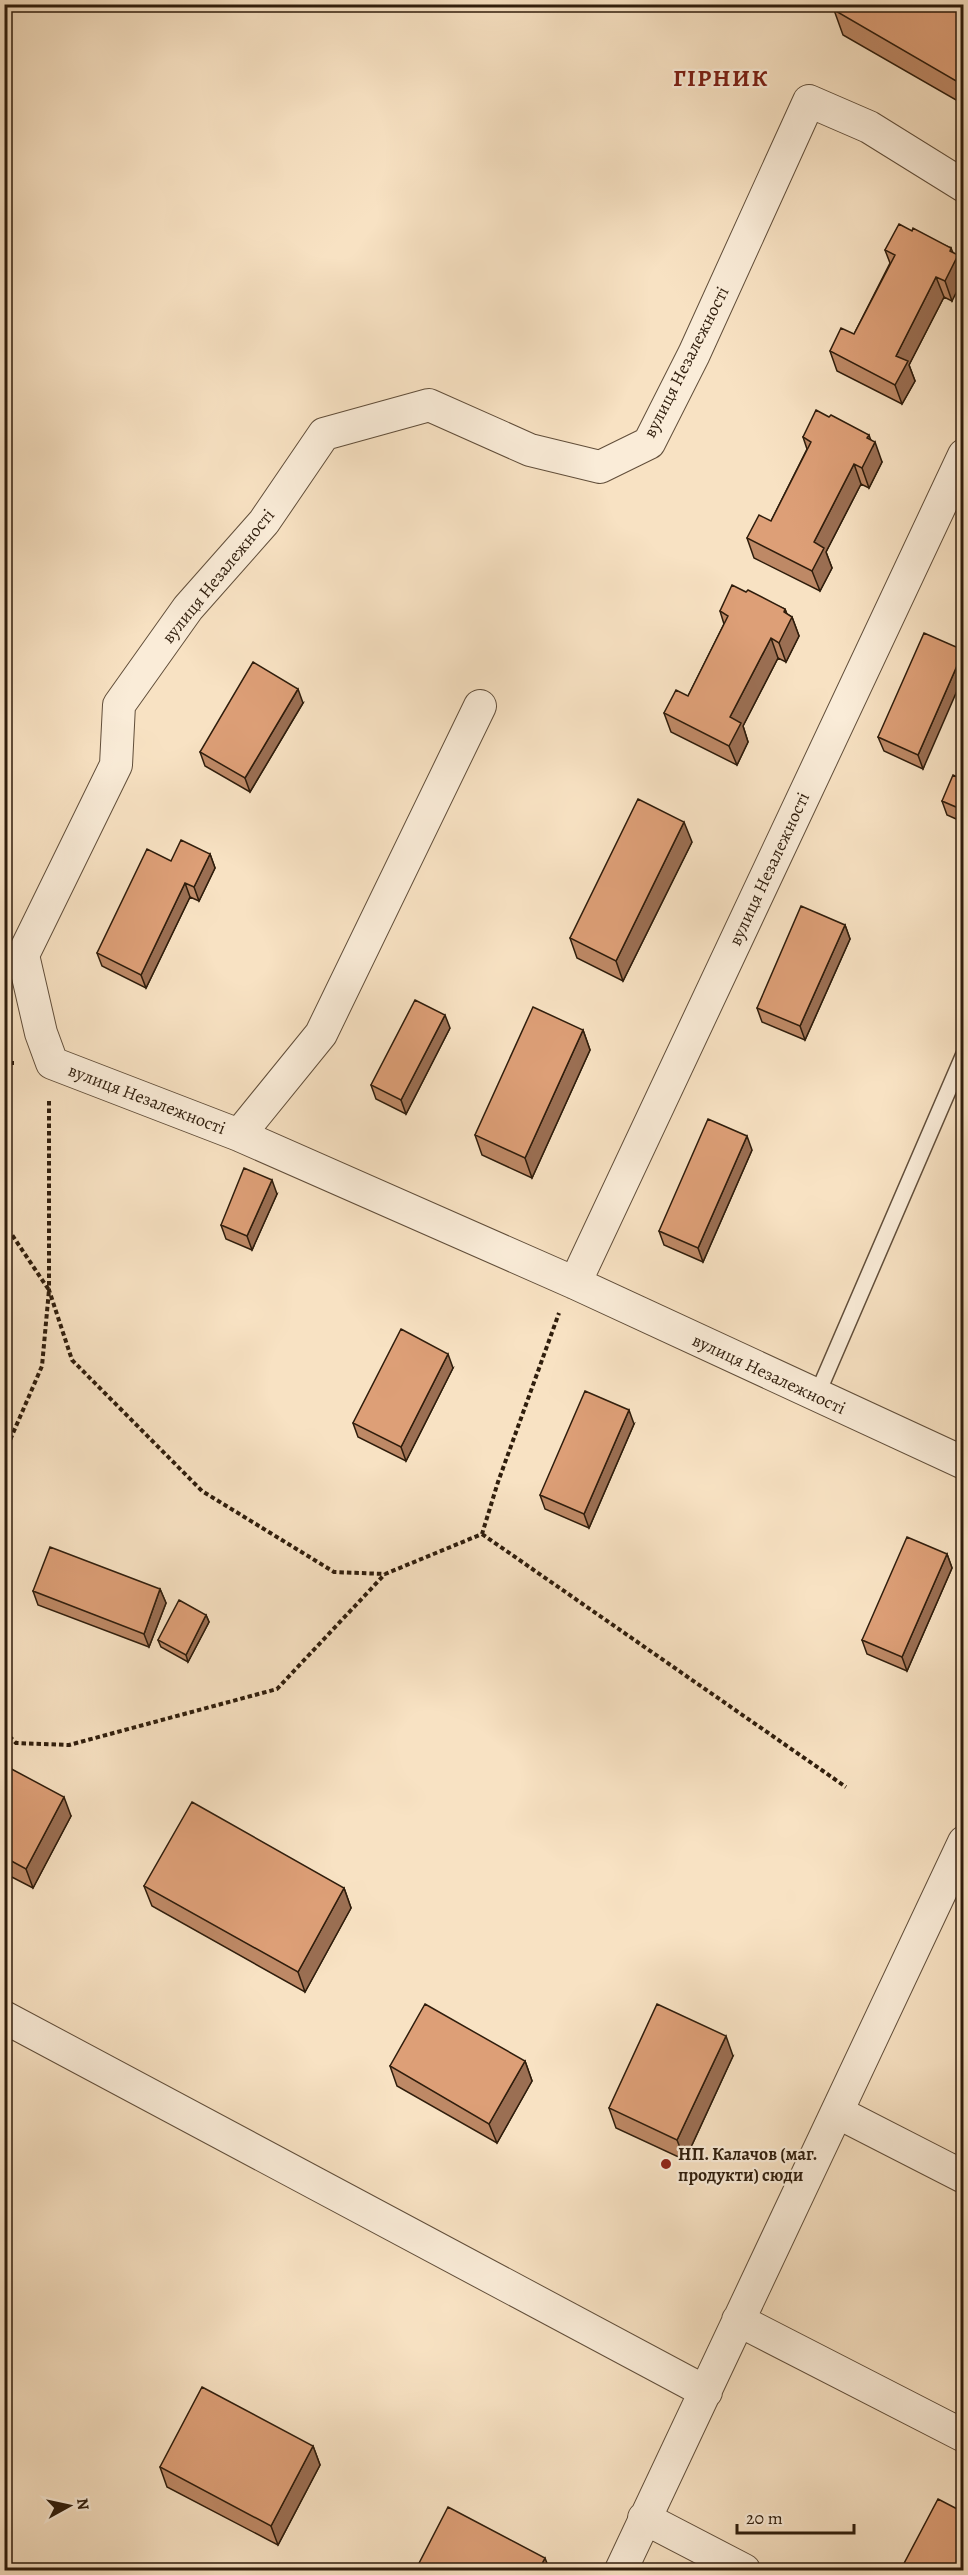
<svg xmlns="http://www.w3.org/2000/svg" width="968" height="2575" font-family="Alegreya,serif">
	<rect width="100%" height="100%" fill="#f8e2c3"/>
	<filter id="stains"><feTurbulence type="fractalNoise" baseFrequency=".00333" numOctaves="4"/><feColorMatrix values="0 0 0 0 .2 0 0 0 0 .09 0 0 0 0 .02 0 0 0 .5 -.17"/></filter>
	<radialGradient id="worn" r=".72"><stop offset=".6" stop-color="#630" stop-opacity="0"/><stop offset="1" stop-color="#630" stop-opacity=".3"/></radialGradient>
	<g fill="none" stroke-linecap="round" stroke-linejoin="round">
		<!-- service casing -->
		<g stroke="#614e3a" stroke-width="18">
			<path id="service" d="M816 1397 964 1054"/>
		</g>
		<!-- minor casing -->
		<g stroke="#614e3a" stroke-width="34">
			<path id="minor" d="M964 186 869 127 809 101 694 354 649 443 600 467 530 450 429 405 324 434 264 522 188 608 119 705 116 765 23 955 41 1033 52 1063 239 1135 575 1283 964 1463
				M239 1135 321 1034 480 706
				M575 1283 964 455
				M4 2017 706 2392
				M837 2112 964 2177
				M738 2320 964 2436
				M644 2518 744 2570
				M621 2570 964 1842"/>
		</g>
		<!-- path -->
		<path stroke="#2f1d0c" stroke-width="4" stroke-dasharray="4.5 3" stroke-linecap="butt" d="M4 1063H14
			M49 1101V1290L72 1360 202 1491 334 1572 385 1574 482 1534 498 1482 559 1313
			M4 1223 49 1290 42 1366 4 1454
			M482 1534 846 1787
			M4 1731 16 1743 69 1745 277 1689 385 1574"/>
		<!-- service -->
		<use href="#service" stroke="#faecd8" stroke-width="15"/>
		<!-- minor -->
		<use href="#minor" stroke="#faecd8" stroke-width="32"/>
	</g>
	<!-- wall -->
	<path fill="#be8966" stroke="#2f1d0c" stroke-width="1.5" d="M963 4V104L843 35 834 10Z
		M912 231 951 248 952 301 944 297 909 365 915 381 902 404 837 371 830 351 854 334 890 263 885 250Z
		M803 437 870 439 882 462 869 488 861 484 826 552 832 568 820 591 754 558 747 538 771 521 807 449Z
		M746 592 785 609 787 614 792 617 799 636 786 662 778 658 743 726 748 742 737 765 671 732 664 713 688 696 724 624 720 611Z
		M963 650 923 769 884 751 878 737Z
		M303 703 250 792 205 766 200 752Z
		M963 780V822L947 815 942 801Z
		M692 842 623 981 577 958 570 938Z
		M210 854 215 868 199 901 190 897 146 988 102 966 97 953 171 861Z
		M845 925 850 939 805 1040 762 1022 757 1008Z
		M450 1028 406 1114 376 1099 371 1085Z
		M583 1030 590 1050 532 1178 482 1155 475 1135Z
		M752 1150 703 1262 664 1245 659 1231Z
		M277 1194 252 1250 226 1239 221 1225Z
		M453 1368 406 1461 358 1437 353 1423Z
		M634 1424 589 1528 545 1509 540 1495Z
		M947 1554 952 1568 907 1671 867 1654 862 1640Z
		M160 1589 166 1603 149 1647 38 1605 33 1591Z
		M206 1615 209 1622 188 1662 161 1647 158 1640Z
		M4 1765 71 1816 33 1888 4 1873Z
		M144 1886 344 1888 351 1908 305 1992 152 1906Z
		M733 2056 685 2160 616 2128 609 2108Z
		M525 2061 532 2081 497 2143 397 2086 390 2066Z
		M313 2446 320 2465 278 2545 167 2487 160 2467Z"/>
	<!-- shaded-wall -->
	<path fill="#9b6f53" stroke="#2f1d0c" stroke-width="1.5" d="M951 248 956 260 958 255 963 269V279L952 301 945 281 950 251Z
		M936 277 944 297 909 365 915 381 902 404 895 385 896 356Z
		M869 435 873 446 875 442 882 462 869 488 862 468 867 438Z
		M854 464 861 484 826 552 832 568 820 591 812 571 814 542Z
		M785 609 789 621 792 617 799 636 786 662 779 643Z
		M771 638 778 658 743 726 748 742 737 765 729 746 730 717Z
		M963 652V677L923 769 918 755Z
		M298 689 303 703 250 792 245 778Z
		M684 822 692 842 623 981 616 961Z
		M210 854 215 868 199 901 194 887Z
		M185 883 190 897 146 988 141 975Z
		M845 925 850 939 805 1040 800 1026Z
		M445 1015 450 1028 406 1114 401 1100Z
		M583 1030 590 1050 532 1178 525 1158Z
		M747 1136 752 1150 703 1262 698 1248Z
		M272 1180 277 1194 252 1250 247 1236Z
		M448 1354 453 1368 406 1461 401 1447Z
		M629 1410 634 1424 589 1528 584 1514Z
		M947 1554 952 1568 907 1671 902 1657Z
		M160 1589 166 1603 149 1647 144 1634Z
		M206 1615 209 1622 188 1662 186 1655Z
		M64 1797 71 1816 33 1888 26 1869Z
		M344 1888 351 1908 305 1992 298 1972Z
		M726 2036 733 2056 685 2160 677 2140Z
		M525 2061 532 2081 497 2143 489 2124Z
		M313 2446 320 2465 278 2545 271 2526Z
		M545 2558 550 2571H538Z"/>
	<!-- building -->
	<path fill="#dd9f77" stroke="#2f1d0c" stroke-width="1.5" d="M838 4H963V85L834 10Z
		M899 224 912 231 913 228 951 248 950 251 958 255 945 281 936 277 896 356 908 361 895 385 830 351 841 328 854 334 895 255 885 250Z
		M816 410 829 417 831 415 869 435 867 438 875 442 862 468 854 464 814 542 824 548 812 571 747 538 759 515 771 521 811 442 803 437Z
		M732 585 746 592 748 590 785 609 784 612 792 617 779 643 771 638 730 717 741 723 729 746 664 713 676 690 688 696 728 616 720 611Z
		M924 633 963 650V652L918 755 878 737Z
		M253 662 298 689 245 778 200 752Z
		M953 775 963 780V810L942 801Z
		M638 799 684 822 616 961 570 938Z
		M181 840 210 854 194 887 185 883 141 975 97 953 147 849 171 861Z
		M801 906 845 925 800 1026 757 1008Z
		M415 1000 445 1015 401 1100 371 1085Z
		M533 1007 583 1030 525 1158 475 1135Z
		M708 1119 747 1136 698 1248 659 1231Z
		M244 1168 272 1180 247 1236 221 1225Z
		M401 1329 448 1354 401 1447 353 1423Z
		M585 1391 629 1410 584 1514 540 1495Z
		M907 1537 947 1554 902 1657 862 1640Z
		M50 1547 160 1589 144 1634 33 1591Z
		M179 1600 206 1615 186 1655 158 1640Z
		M4 1765 64 1797 26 1869 4 1857Z
		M192 1802 344 1888 298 1972 144 1886Z
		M425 2004 525 2061 489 2124 390 2066Z
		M657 2004 726 2036 677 2140 609 2108Z
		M202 2387 313 2446 271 2526 160 2467Z
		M938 2499 963 2512V2571H900Z
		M448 2507 545 2558 538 2571H415Z"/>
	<!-- markers -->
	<circle fill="#8f2418" stroke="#faecd8" stroke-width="2" cx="666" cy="2164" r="6"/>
	<g text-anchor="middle" stroke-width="4.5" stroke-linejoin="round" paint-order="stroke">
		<!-- street labels -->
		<g font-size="18" fill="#2f1d0c" stroke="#faecd8">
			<text transform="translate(686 362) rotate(-63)" y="6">вулиця Незалежності</text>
			<text transform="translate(218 576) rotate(-51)" y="6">вулиця Незалежності</text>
			<text transform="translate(769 869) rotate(-65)" y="6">вулиця Незалежності</text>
			<text transform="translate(147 1099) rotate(21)" y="6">вулиця Незалежності</text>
			<text transform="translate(769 1374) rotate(25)" y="6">вулиця Незалежності</text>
		</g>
		<!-- poi labels -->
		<g font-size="18" font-weight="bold" fill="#2f1d0c" stroke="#faecd8" text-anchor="start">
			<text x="678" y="2160">НП. Калачов (маг.<tspan x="678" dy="21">продукти) сюди</tspan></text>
		</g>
		<!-- district labels -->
		<g font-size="24" font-weight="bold" letter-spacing="1.5" fill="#7a1f14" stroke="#faecd8">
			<text x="721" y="86">ГІРНИК</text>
		</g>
	</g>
	<!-- margin -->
	<rect width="968" height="2575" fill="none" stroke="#f8e2c3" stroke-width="24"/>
	<rect x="6" y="6" width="956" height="2563" fill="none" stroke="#2f1d0c" stroke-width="3"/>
	<rect x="12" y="12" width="944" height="2551" fill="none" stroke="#2f1d0c" stroke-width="1.5"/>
	<!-- north arrow -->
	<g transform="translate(69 2506) rotate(82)" stroke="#faecd8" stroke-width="4.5" paint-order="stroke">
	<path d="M0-4.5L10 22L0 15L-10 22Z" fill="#2f1d0c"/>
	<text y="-9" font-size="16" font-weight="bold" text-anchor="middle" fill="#2f1d0c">N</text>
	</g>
	<!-- scale -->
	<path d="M737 2524v9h117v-9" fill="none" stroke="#2f1d0c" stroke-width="3"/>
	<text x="746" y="2524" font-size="18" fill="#2f1d0c" stroke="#faecd8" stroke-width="4.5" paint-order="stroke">20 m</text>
	<rect width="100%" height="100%" filter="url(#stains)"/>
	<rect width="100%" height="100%" fill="url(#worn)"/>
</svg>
